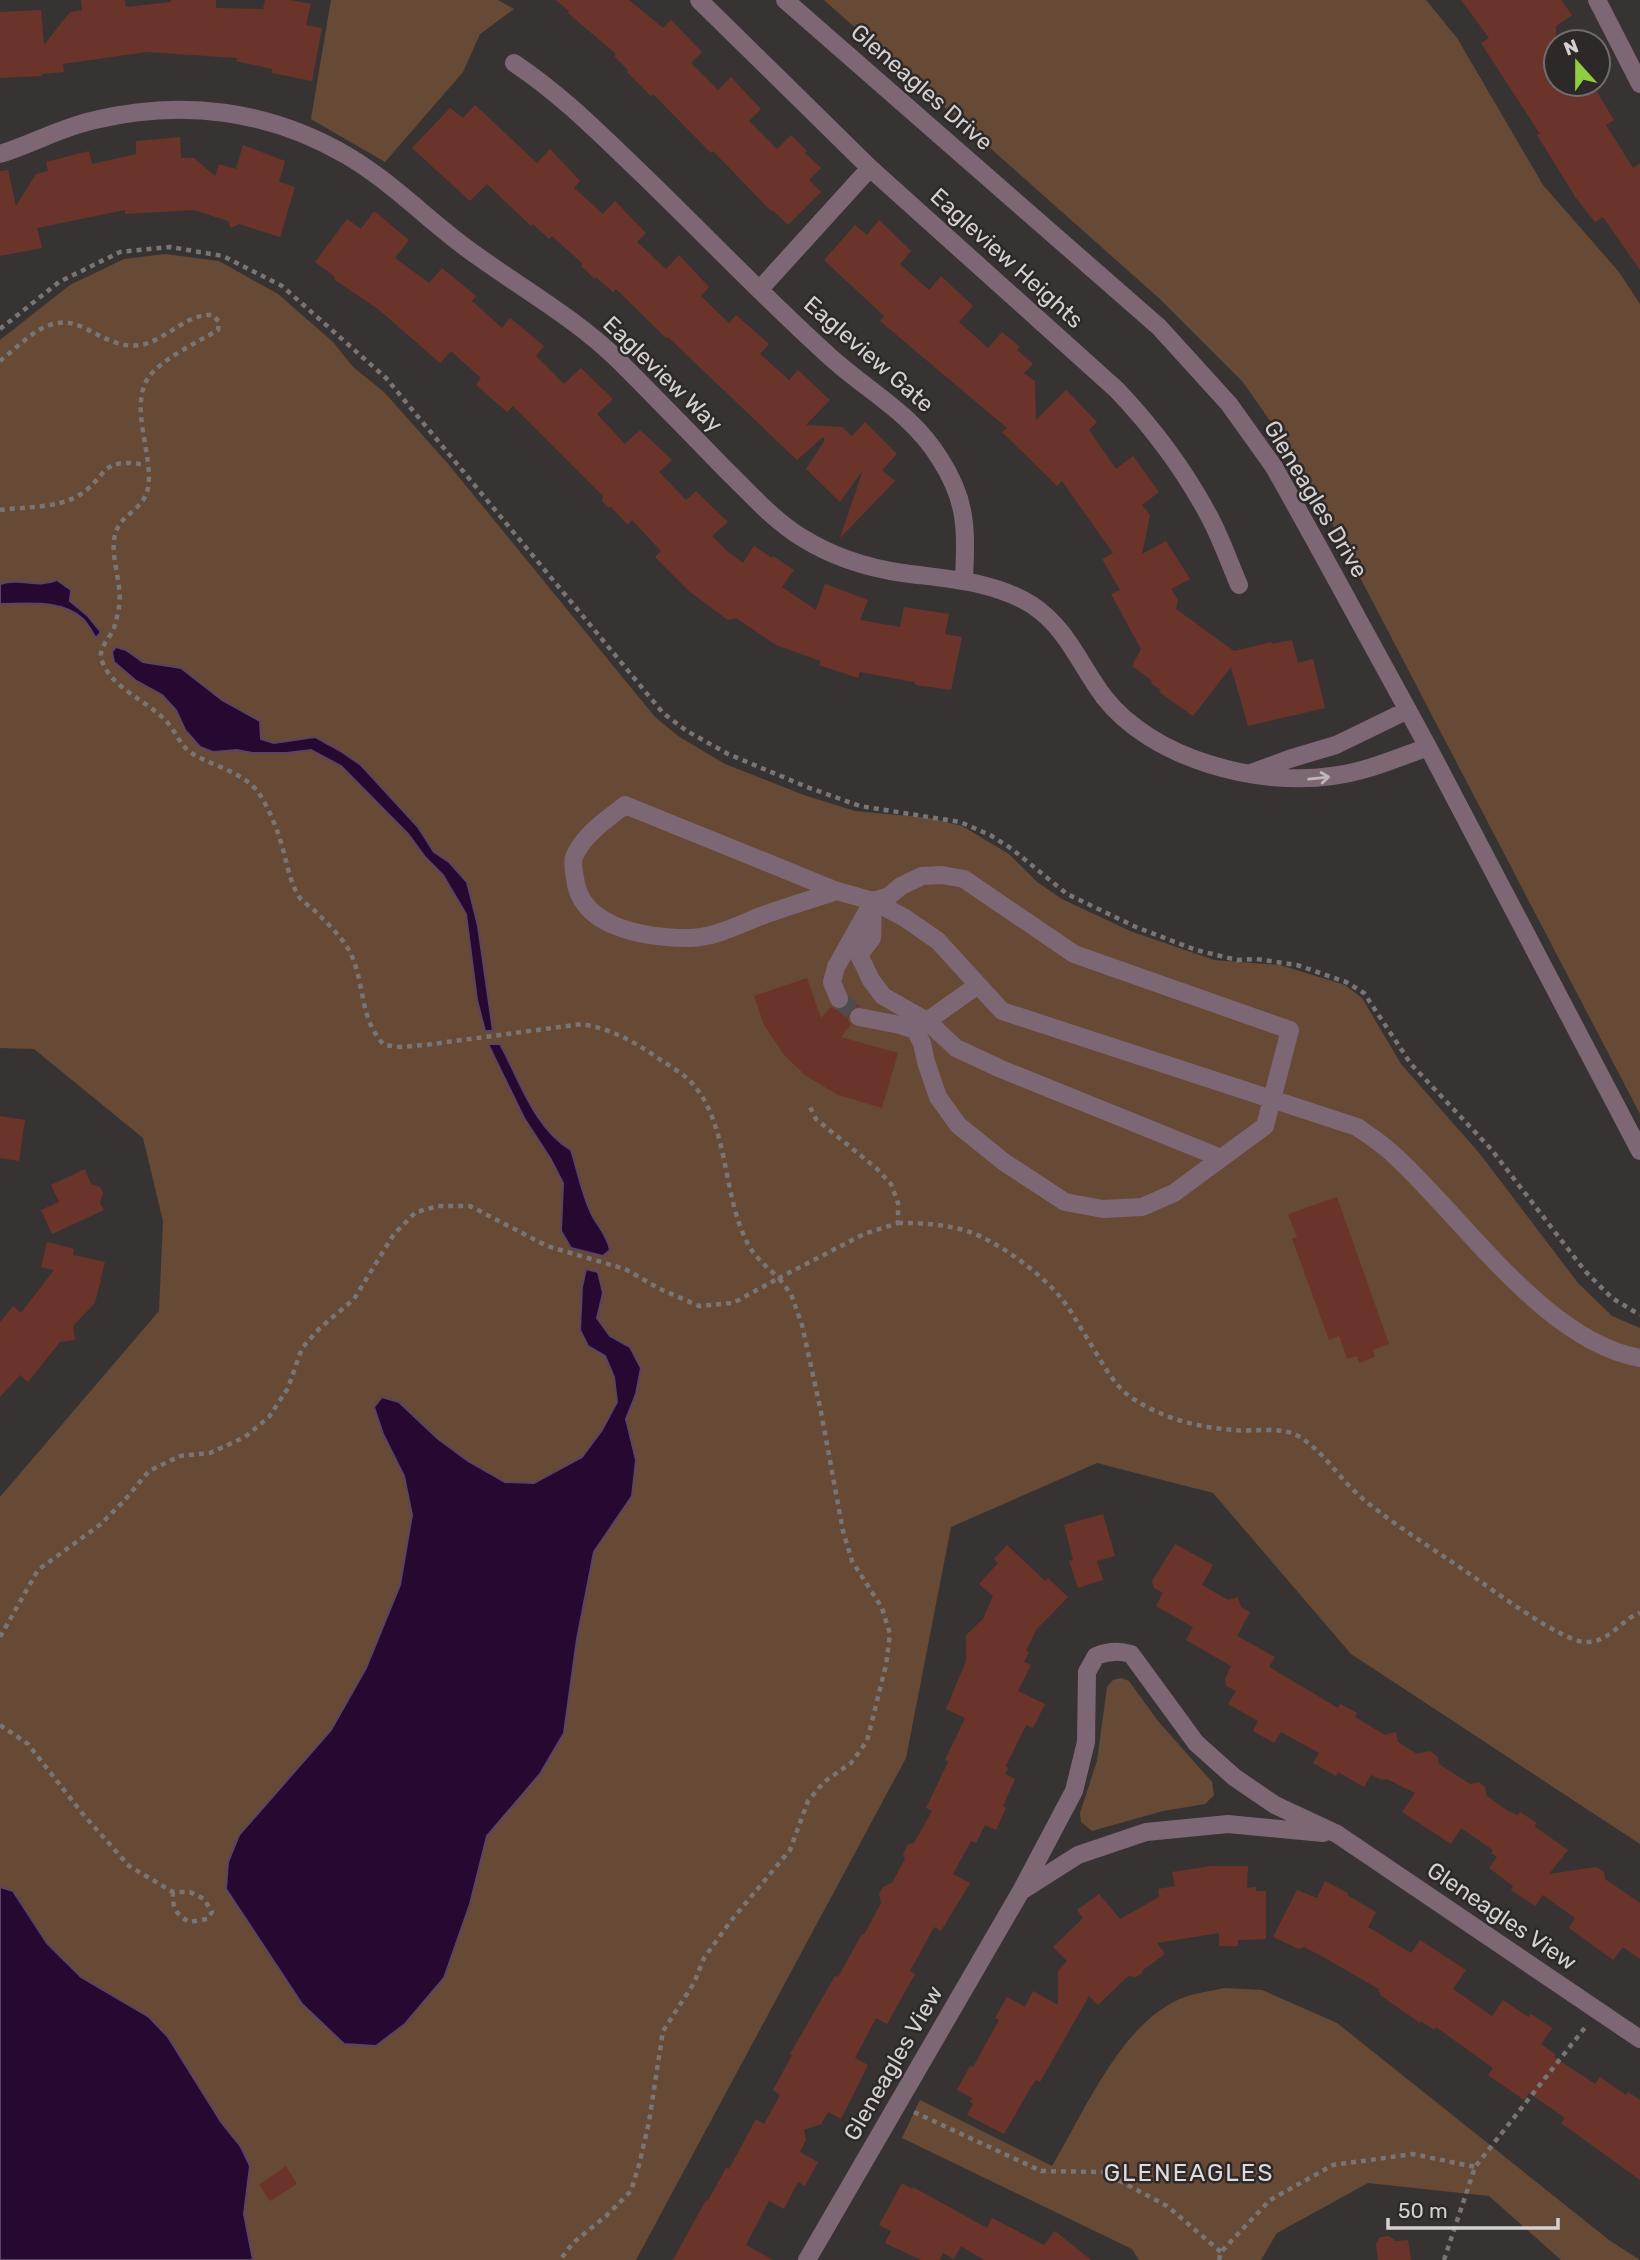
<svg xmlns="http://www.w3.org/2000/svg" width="1640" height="2260" font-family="Rubik,sans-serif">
	<rect width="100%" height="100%" fill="#383333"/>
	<!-- green -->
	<path fill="#674a35" d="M331 0H498L514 9 480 34 463 72 385 162 311 119Z
		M824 0H1426L1457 38 1543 185 1619 272 1640 304V1114L1329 518 1278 432 1242 381 1161 300Z
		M165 254 219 261 278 294 333 342 353 367 384 392 449 465 655 717 678 736 725 764 804 795 855 811 930 818 962 826 1009 854 1037 882 1062 899 1130 931 1214 960 1280 965 1345 985 1362 998 1401 1064 1480 1154 1578 1283 1612 1316 1640 1328V1844L1351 1654 1213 1493 1097 1463 951 1527 906 1758 636 2260H0V1497L159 1311 163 1221 143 1138 34 1049 0 1048V340L70 285 124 259Z
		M1121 1678 1129 1681 1158 1721 1212 1782 1214 1795 1205 1804 1163 1811 1092 1831 1081 1822 1080 1813 1097 1761 1107 1687 1113 1680Z
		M1225 1988 1262 1990 1337 2023 1609 2240 1640 2260H1561L1489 2196 1368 2183 1277 2233 1261 2260H1139L1132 2249 902 2138 920 2100 1052 2166C1085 2111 1121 2023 1182 1998 1195 1993 1211 1991 1225 1988Z"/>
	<!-- water -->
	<path fill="#260830" stroke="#5a4461" stroke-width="2" d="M57 580 71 590 70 601 88 616 101 632 96 638C92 632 88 624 83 619 61 599 27 604 0 604V584C23 577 34 589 57 580Z
		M116 647 126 650 143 662 181 668 222 700 260 721 261 739 274 743 315 737 342 752 361 765 418 827 434 852 449 862 467 882 478 926 493 1031H485L477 1000 466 914 443 875 425 857 408 834 341 766 311 750 286 753H252L237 750 213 752 200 747 185 730 176 710 162 695 135 680 114 662 112 652Z
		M488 1044H500C520 1080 534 1128 571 1150 578 1172 582 1195 592 1215 599 1228 607 1235 610 1250L603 1256 571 1248 561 1231 563 1183 550 1158 524 1118Z
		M586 1269 598 1272 603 1293 597 1318 610 1336 630 1347 641 1368 636 1394 626 1419 636 1460 632 1496 594 1552 577 1639 564 1733 540 1774 487 1836 470 1904 444 1978 405 2024 376 2046 344 2044 302 2004 226 1889 228 1862 239 1835 331 1730 366 1668 400 1585 412 1515 404 1476 383 1434 374 1407 382 1397 399 1402 437 1438 468 1461 505 1482 534 1483 582 1457 602 1430 617 1402 614 1377 605 1356 588 1346 580 1330 582 1287Z
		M0 1887 13 1891 47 1943 81 1977 149 2017 168 2037 221 2122 241 2147 250 2166 244 2214 253 2260H0Z"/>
	<!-- building -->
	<path fill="#6b342b" d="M81 0H125L126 7 171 2V0H216V8L263 9 265 0H290L311 4 306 25 322 28 312 81 272 73V69L236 61 237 58 146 52 63 64 64 72 42 74V76L0 78V12L41 10 44 45 70 12 82 10Z
		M556 0H629L663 28 671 20 702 52 691 63 718 90 731 77 761 109 749 121 777 149 791 135 807 151 805 153 821 168 809 180 821 192 788 225 772 210 771 211 713 151 711 153 653 94 651 96 627 72 628 70 614 56 616 54 568 13 569 11Z
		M1461 0H1561L1572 15 1556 26V84H1592L1614 120 1606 125 1633 168 1640 163V270L1603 217 1595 222 1576 198 1537 135 1540 134 1481 43 1489 38Z
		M475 105 537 163 550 149 580 181 574 188 603 214 615 201 646 233 637 242 666 269 679 255 709 287 701 296 729 323 736 315 769 344 760 354 789 380 798 370 830 400 806 425 842 427 852 436 865 422 897 454 882 470 895 481 840 538 863 470 840 502 806 469 825 440 823 437 797 460 668 337 666 338 616 289 613 292 596 277 595 279 581 266 583 264 552 236 549 239 533 224 531 226 487 184 470 201 412 148 450 108 463 118Z
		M180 137 181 158H194L215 176 219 164 236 169 243 145 285 161 279 182 295 187 280 237 239 224 231 228 228 221 194 210 125 214V210L37 228 42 248 0 256V171L8 170 16 206 36 174 48 171 46 162 89 151 92 164 136 154V141Z
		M374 211 409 240 395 258 429 283 442 268 476 296 472 301 502 328 510 318 544 346 536 356 564 384 581 368 613 399 597 414 625 444 640 430 672 460 659 472 686 500 696 491 728 522 712 536 727 551 743 563 754 546 772 558 773 556 794 570 782 587 816 610 825 584 868 600 860 620 900 627 904 607 949 614 945 634 962 637 951 690 916 685 914 682 860 672 858 678 819 665 821 661 776 645 736 618 728 620 690 592 655 557 661 551 632 520 628 525 611 507H608L602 501 603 496 513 406 507 412 476 385 481 378 451 351 440 363 378 309 335 280 334 276 315 262 347 219 361 229Z
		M879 220 911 251 900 264 929 290 941 276 973 306 959 322 988 348 1002 332 1020 347 1017 350 1033 364 1024 373 1035 381 1036 420 1066 390 1097 422 1089 430 1116 469 1133 456 1159 492 1142 505 1150 515 1142 554 1166 541 1190 579 1171 589 1178 600 1176 609 1234 651 1271 642 1272 644 1292 640 1298 663 1313 659 1325 708 1248 726 1231 667 1193 716 1159 692 1161 690 1152 684 1151 680 1132 666 1141 649 1111 594 1120 590 1102 559 1113 553 1062 481 1057 486 1002 432 1007 428 880 321 884 316 824 260 855 225 867 235Z
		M807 978 821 1018 831 1007 837 1010 844 1009 848 1005 850 997 860 1006 850 1010 848 1020 851 1025 841 1037 898 1053 882 1108 838 1095 806 1076 784 1055 764 1025 754 996Z
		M0 1116 25 1120 19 1161 0 1158Z
		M85 1169 91 1184 100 1187 103 1193 100 1203 104 1210 52 1234 41 1210 59 1202 51 1185Z
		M1337 1197 1389 1344 1373 1350 1375 1357 1359 1363 1357 1356 1347 1359 1339 1336 1329 1340 1292 1239 1297 1237 1288 1214Z
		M47 1242 74 1249 73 1255 105 1262 95 1303 73 1326 75 1340 60 1342 28 1382 20 1375 0 1397V1322L13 1306 21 1313 54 1270 41 1267Z
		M1103 1514 1115 1556 1097 1561 1103 1580 1078 1588 1069 1561 1073 1560 1064 1525Z
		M1175 1544 1213 1565 1202 1585 1228 1600 1238 1597 1241 1607 1250 1612 1237 1636 1275 1657 1269 1667 1338 1708 1340 1704 1357 1713 1355 1717 1385 1735 1396 1732 1398 1742 1417 1754 1430 1751 1438 1757 1439 1764 1470 1784 1479 1782 1485 1787 1487 1796 1508 1811 1518 1815 1520 1812 1537 1823 1534 1826 1568 1850 1549 1874 1596 1867 1604 1872 1605 1879 1640 1903V1959L1623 1947 1613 1960 1569 1928 1575 1918 1543 1895 1535 1906 1511 1890 1513 1886 1489 1868 1497 1857 1491 1853 1493 1850 1461 1828 1451 1844 1402 1812 1415 1793 1387 1779 1382 1780 1371 1775 1364 1787 1338 1772 1336 1776 1313 1763 1319 1753 1281 1732 1274 1743 1253 1731 1258 1721 1228 1704 1236 1691 1226 1686 1225 1679 1231 1666 1186 1640 1193 1627 1156 1606 1163 1593 1154 1588 1152 1581Z
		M1007 1545 1045 1581 1048 1578 1068 1597 1036 1630 1026 1651 1029 1652 1024 1662 1031 1665 1018 1691 1045 1704 1033 1728 1026 1725 1006 1766 1008 1768 1005 1774 1015 1779 1003 1806 1006 1808 996 1830 985 1825 976 1843 971 1841 953 1874 970 1883 941 1931 934 1927 910 1971 915 1974 887 2024 876 2018 855 2058 868 2065 841 2119 828 2112 821 2124 804 2130 806 2140 800 2152 818 2162 805 2186 798 2182 784 2209 769 2201 746 2245 773 2260H673L706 2200 708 2201 726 2168 729 2169 756 2119 764 2124 780 2095 773 2090 792 2055 790 2054 835 1976 838 1977 862 1934 864 1935 881 1903 879 1894 883 1887 892 1883 905 1859 903 1854 908 1844 914 1843 932 1811 926 1808 948 1762 945 1760 965 1718 946 1709 966 1661V1635L983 1619 993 1596 979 1584 998 1563 994 1559Z
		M1211 1866H1248L1247 1888 1256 1887V1891H1266V1939L1238 1940V1946H1219V1933L1157 1943 1165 1954 1143 1970 1142 1973 1136 1977 1128 1976 1098 2005 1089 1996 1040 2082 1036 2080 1031 2087 1004 2134 967 2115 973 2104 970 2102 972 2098 957 2090 970 2066 973 2067 999 2020 995 2018 1007 1997 1025 2007 1033 1991 1058 2005V1971L1067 1961 1053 1947 1083 1918 1077 1910 1099 1894 1120 1919 1159 1897 1158 1889 1175 1886 1172 1872Z
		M1325 1881 1348 1893 1347 1895 1376 1912 1368 1927 1411 1953 1420 1940 1466 1970 1453 1989 1492 2016 1503 2000 1528 2017 1531 2014 1552 2028 1541 2044 1556 2055 1554 2057 1595 2084 1600 2077 1626 2095 1628 2092 1640 2100V2180L1561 2123 1565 2118 1529 2093 1524 2100 1488 2075 1493 2068 1436 2027 1434 2030 1421 2021 1420 2023 1380 1995 1379 1989 1318 1954 1304 1947 1299 1949 1273 1937 1297 1890 1317 1898Z
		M286 2166 297 2184 270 2201 259 2185Z
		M902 2183 912 2189 913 2187 987 2228 992 2218 1044 2245 1055 2231 1091 2260H984L961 2246 954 2259 943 2253 940 2260H921L885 2243 891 2231 879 2225Z
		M1389 2236 1396 2241 1408 2240 1411 2260H1378L1376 2244 1380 2237Z"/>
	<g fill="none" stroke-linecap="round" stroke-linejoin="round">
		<!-- minor-tunnel -->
		<path stroke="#504b4b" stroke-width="18" stroke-dasharray="18 9" stroke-linecap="butt" d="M839 999 859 1017"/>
		<!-- path -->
		<path stroke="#797575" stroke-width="4.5" stroke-dasharray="5 5" stroke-linecap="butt" d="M0 329 59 282 120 252 170 247 223 256 282 286 386 378 663 713 687 731 728 754 807 787 860 806 960 822 990 835 1012 849 1067 894 1136 927 1196 950 1237 960 1256 959 1297 965 1346 982 1364 993 1411 1064 1491 1149 1585 1271 1612 1298 1640 1315
			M0 361C17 348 36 326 58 323 86 318 108 353 145 344 169 337 188 313 213 315L219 322 218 330C198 342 161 359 148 378 129 408 154 457 148 488 144 509 123 514 117 529 107 552 123 581 119 607 118 614 116 621 114 628 110 639 97 648 102 661 112 689 147 700 167 722 176 732 180 746 193 754 215 767 246 773 260 795 271 812 279 834 284 853 288 868 291 885 300 898 304 903 311 907 316 912 328 924 342 937 350 952 366 985 358 1016 384 1045L399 1047 425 1045 582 1024C611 1029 631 1040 655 1056 666 1064 680 1071 690 1081 729 1121 722 1194 747 1242 754 1257 767 1267 779 1278L864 1234 898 1223V1203L891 1184 876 1168 816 1119 808 1103
			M0 510C24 507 55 508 76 497 109 479 96 456 146 465
			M898 1223C921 1223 944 1224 967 1231 997 1241 1041 1273 1061 1298 1071 1310 1078 1324 1087 1338 1100 1358 1113 1387 1135 1400 1165 1419 1200 1428 1235 1430 1254 1432 1281 1426 1298 1436 1324 1451 1340 1480 1363 1499 1397 1527 1435 1550 1471 1575 1493 1590 1561 1641 1585 1642 1610 1643 1621 1619 1640 1613
			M0 1637 38 1570 101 1524 123 1502 149 1471 180 1456 210 1453 245 1437 269 1417 288 1388 302 1348 320 1328 354 1299 394 1234 416 1212 438 1206H470L547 1246 625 1269 660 1289 699 1306 733 1303 779 1278 791 1294 802 1325 821 1412 843 1531 852 1561 882 1608 890 1634 886 1665 867 1741 851 1763 824 1782 808 1801 790 1850 730 1922 704 1958 694 1983 663 2031 649 2122 639 2165 631 2191 606 2216 573 2243 560 2260
			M0 1725 28 1744 82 1813 129 1866 173 1892H190L204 1899 212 1912 207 1919 189 1922C176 1914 172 1908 173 1892
			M914 2112 1041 2171 1103 2172 1167 2206 1221 2252
			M1219 2260 1221 2252 1270 2200 1333 2165 1413 2154 1475 2167
			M1444 2260 1475 2167 1587 2025"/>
		<!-- minor -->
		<path stroke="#7e6775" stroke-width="18" d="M699 0 870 168 1117 390C1154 429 1184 469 1209 516 1221 538 1229 562 1239 585
			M785 0 1159 327 1229 404 1274 467 1318 546 1428 747 1640 1151
			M1597 0 1640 84
			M514 63C562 95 600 134 642 174 704 234 764 297 828 355 867 391 911 412 940 459 968 502 966 531 964 581
			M0 154C32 144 62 127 95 120 182 99 268 110 346 155 389 180 426 218 465 247 517 286 575 317 620 362 656 398 691 434 726 470 750 493 773 520 801 537 831 556 868 568 903 573 947 579 994 581 1032 605 1067 628 1080 665 1104 697 1152 759 1258 787 1332 776 1366 772 1397 758 1428 747
			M760 289 870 168
			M1251 773 1289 759 1336 745 1408 710
			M837 891C812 899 786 907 761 916 738 925 716 937 690 938 648 938 580 929 575 878 574 872 572 863 574 857 584 834 606 820 625 805L837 891 873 901 905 918 938 941 1002 1011 1357 1127C1370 1136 1384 1145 1395 1156 1464 1219 1545 1341 1640 1358
			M873 904 872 938 859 955 871 980 883 996 927 1021 956 1048 1001 1069 1221 1158
			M839 999 832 982 836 967 873 901 889 896 901 886 922 876 942 875 964 879 1074 954 1290 1030 1265 1126 1174 1193 1142 1207 1103 1209 1065 1202 1004 1162 958 1125 938 1097 926 1062 922 1043 915 1030 900 1025 859 1017
			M920 1026 978 985
			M1023 1890 1078 1855 1146 1832 1228 1824 1323 1833
			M807 2260 1021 1891 1074 1791 1086 1742 1087 1672 1096 1656C1108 1651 1118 1650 1131 1654L1196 1743 1234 1777 1275 1805 1337 1834 1640 2039"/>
	</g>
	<!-- one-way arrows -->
	<defs><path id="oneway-shaft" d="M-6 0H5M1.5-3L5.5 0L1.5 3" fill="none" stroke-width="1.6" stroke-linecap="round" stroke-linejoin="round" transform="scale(1.75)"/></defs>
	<use stroke="#bfb6bb" href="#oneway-shaft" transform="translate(1319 778) rotate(-6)"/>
	<g text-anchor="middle" stroke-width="5" stroke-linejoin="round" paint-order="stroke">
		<!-- street labels -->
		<g font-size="23" fill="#d5d1d2" stroke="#2e2929">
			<text transform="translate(922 87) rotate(41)" y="8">Gleneagles Drive</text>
			<text transform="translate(1007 258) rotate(42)" y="8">Eagleview Heights</text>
			<text transform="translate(869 354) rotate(41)" y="8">Eagleview Gate</text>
			<text transform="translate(663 374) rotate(44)" y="8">Eagleview Way</text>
			<text transform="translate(1316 499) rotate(59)" y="8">Gleneagles Drive</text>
			<text transform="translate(1502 1916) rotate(34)" y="8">Gleneagles View</text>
			<text transform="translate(893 2063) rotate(-60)" y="8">Gleneagles View</text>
		</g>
		<!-- neighbourhood labels -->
		<g font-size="24" letter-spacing="2" fill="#e2dbdc" stroke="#2e2929">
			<text x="1189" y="2181">GLENEAGLES</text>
		</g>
	</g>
	<!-- north arrow -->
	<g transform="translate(1577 63) rotate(339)"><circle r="33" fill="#2e2929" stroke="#716c6d" stroke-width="2"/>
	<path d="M0-5L12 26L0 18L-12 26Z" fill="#8fcd41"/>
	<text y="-10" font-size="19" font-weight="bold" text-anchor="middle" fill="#d5d1d2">N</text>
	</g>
	<!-- scale -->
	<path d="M1388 2218v10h170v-10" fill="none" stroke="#d5d1d2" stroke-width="3.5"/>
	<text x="1398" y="2218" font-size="21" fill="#d5d1d2" stroke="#2e2929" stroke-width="5" paint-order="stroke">50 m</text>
</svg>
